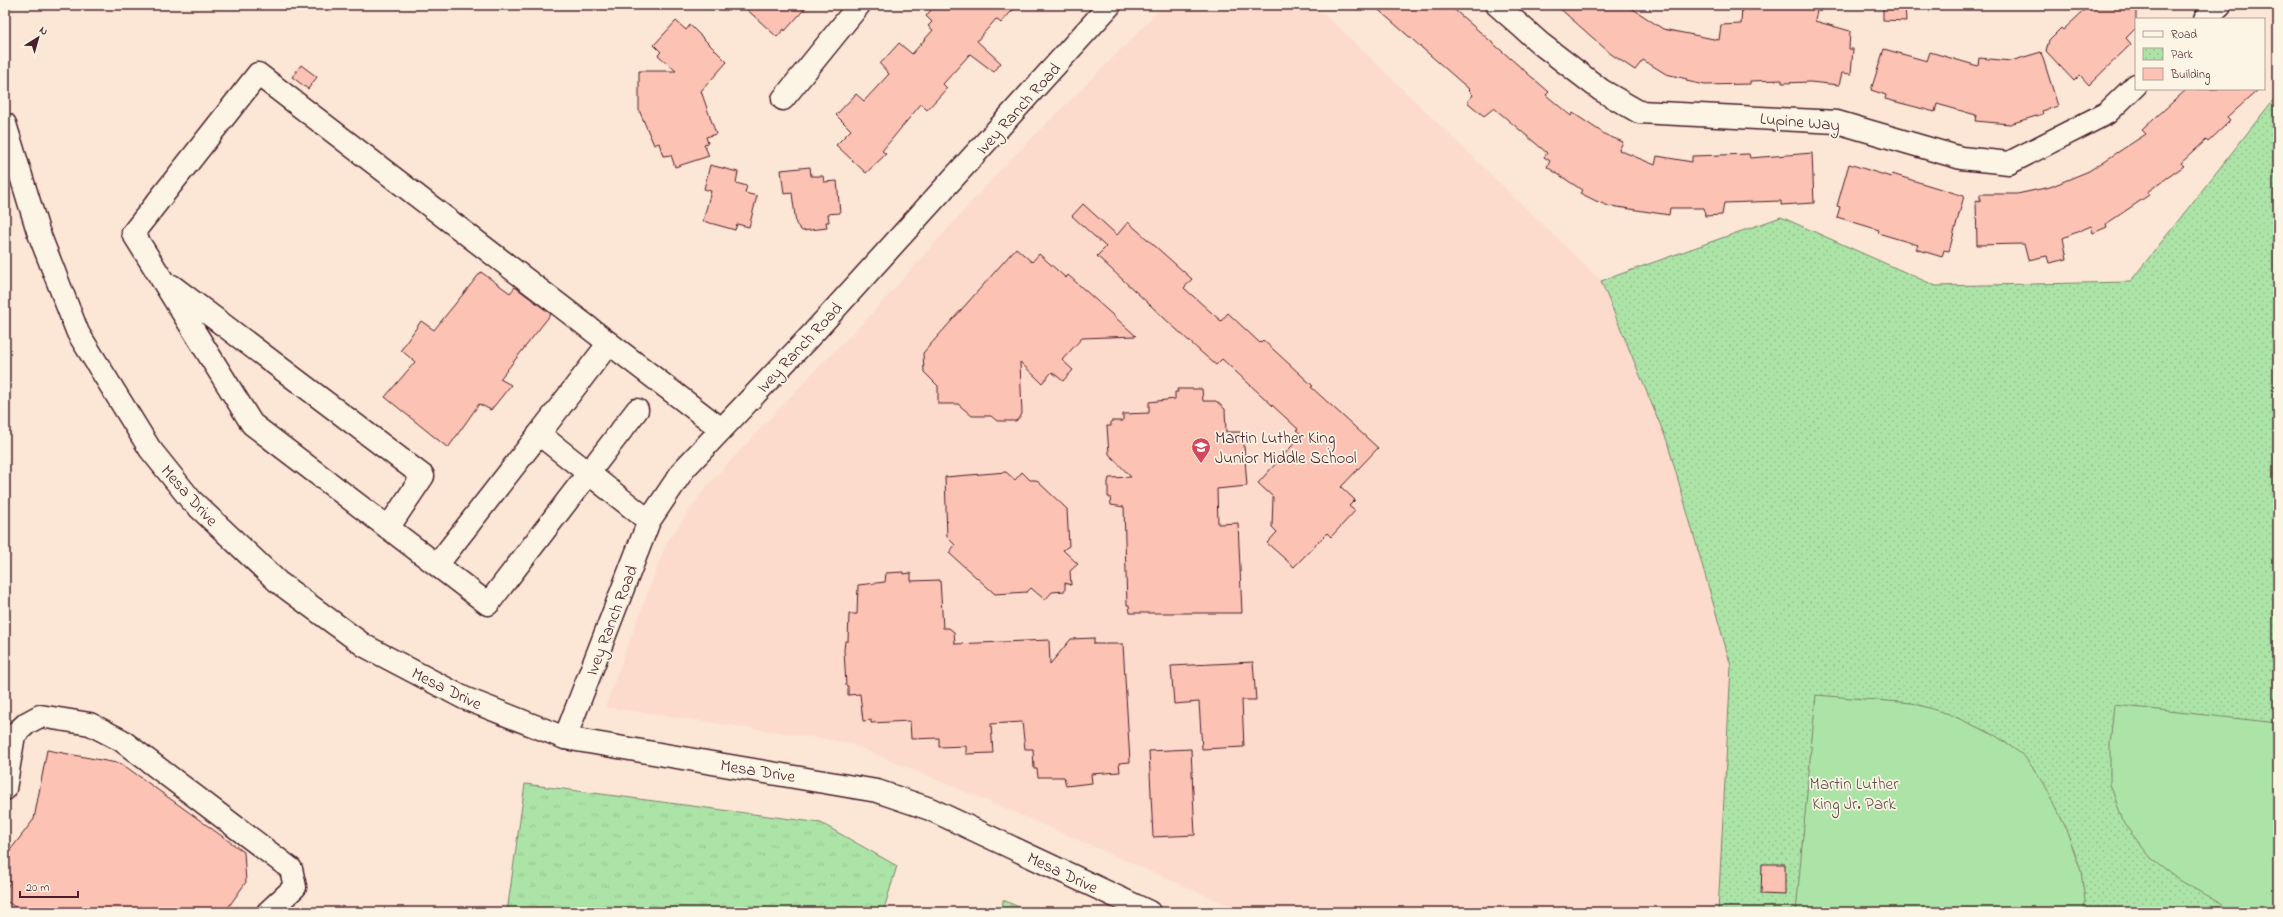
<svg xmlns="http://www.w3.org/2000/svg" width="2283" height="917" font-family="'Indie Flower',sans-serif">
	<defs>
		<pattern id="grass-tufts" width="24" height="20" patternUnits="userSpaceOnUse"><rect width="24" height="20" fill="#ace4a7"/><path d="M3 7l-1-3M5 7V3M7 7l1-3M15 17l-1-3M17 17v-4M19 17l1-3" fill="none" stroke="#96c390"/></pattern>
		<pattern id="park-dots" width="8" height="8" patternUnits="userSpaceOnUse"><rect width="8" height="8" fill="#ace4a7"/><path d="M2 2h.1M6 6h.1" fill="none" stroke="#96c390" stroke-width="1.8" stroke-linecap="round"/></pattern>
	</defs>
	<rect width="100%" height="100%" fill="#fce6d6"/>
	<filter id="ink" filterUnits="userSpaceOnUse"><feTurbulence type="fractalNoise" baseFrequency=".025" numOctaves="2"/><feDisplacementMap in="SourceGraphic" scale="8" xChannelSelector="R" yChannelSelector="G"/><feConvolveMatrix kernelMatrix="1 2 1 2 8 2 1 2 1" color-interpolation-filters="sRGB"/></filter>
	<g filter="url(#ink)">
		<!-- built -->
		<path fill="#fcdbcc" d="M1163 5H1310L1332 21 1601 281 1667 441 1731 666 1718 912H1244L1007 809 846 742 605 707 666 544 706 487 811 375 870 316 1001 169 1138 33Z"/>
		<!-- grass -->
		<path fill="url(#grass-tufts)" stroke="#7b8269" d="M525 784 821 823 897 866 883 912H507Z
			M1003 900 1030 912H1002Z"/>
		<!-- park -->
		<path fill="url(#park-dots)" stroke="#7b8269" d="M2278 94V912H1718L1731 666 1667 441 1601 281 1781 217 1936 286 2130 282Z"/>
		<!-- garden -->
		<path fill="#ace4a7" stroke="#7b8269" d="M1816 695 1912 703 1949 714 1996 736 2024 756 2044 783 2065 826 2081 871 2085 900 2084 912H1796Z
			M2114 705 2278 723V912H2235L2181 881 2151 858 2124 824 2110 784V744Z"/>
		<!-- building -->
		<path fill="#fcc2b3" stroke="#4a1f2b" d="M742 5H808L785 31 784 29 777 37Z
			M935 5H1017L1001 23 996 19 977 41 1001 63 994 72 970 54 943 84 947 88 927 110 921 104 882 151 886 154 866 173 836 145 851 130 836 115 856 94 864 101 889 74 880 64 899 43 912 54 933 30 928 26 932 22 926 16Z
			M1373 5H1449L1549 92 1546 95 1571 116 1573 113 1606 135 1623 142 1619 150 1655 165 1657 156 1692 162V156L1749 154 1750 158 1812 153 1814 203 1781 205V201L1724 203 1722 215 1705 216 1704 208H1670L1669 215 1611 206V207L1596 201 1580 193 1582 190 1547 167 1550 161 1544 157 1547 153 1494 108 1484 116 1467 102 1473 95 1469 91 1470 90Z
			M1556 5H1627L1663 29 1719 40 1721 25 1741 24 1742 5H1818L1815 21 1850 31 1849 49H1853L1851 74 1842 73 1839 85 1810 82 1782 83V80L1750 81V84L1705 85 1686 81 1687 79 1666 74 1643 60 1635 70 1611 54Z
			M1883 5H1905L1906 21 1883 20Z
			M2090 5H2136V28L2126 38 2131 44 2089 85 2080 75 2074 81 2046 51 2049 40 2061 28 2063 30Z
			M676 21 686 30 690 25 727 62 701 91 716 134 706 137 708 143 704 144 709 156 675 167 671 155 663 156 659 143 654 145 639 110V71H676L658 55 661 52 654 45Z
			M1884 49 1927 61 1930 52 1978 66 1979 58 2011 61 2041 52 2058 106 2042 111 2043 114 2010 124 1975 121 1976 115 1937 104 1935 112 1885 99 1886 95 1871 90Z
			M301 65 317 77 308 89 292 77Z
			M2187 89H2259L2227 118 2230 121 2208 142 2206 140 2181 163 2184 166 2147 192 2149 195 2106 224 2107 227 2093 233 2091 226 2063 238 2067 259 2049 263 2047 256 2028 260 2024 244 1977 245 1976 200 1980 201V194H2017L2050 187 2089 171 2146 134 2142 130Z
			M1849 164 1891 177 1892 174 1964 196 1949 251 1944 250 1942 257 1916 249 1918 245 1878 233 1879 230 1837 217 1840 207 1837 206Z
			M710 165 738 172 736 183 747 186 745 193 757 196 749 227 737 224 735 230 703 221 711 191 704 189Z
			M810 167 811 176H823L824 182 837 181 840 213 828 214 829 222H826L827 228 802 231 796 224 792 193 784 194 781 170Z
			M1083 204 1117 235 1128 222 1192 279 1184 288 1221 321 1228 313 1260 343 1263 340 1313 386 1311 387 1378 448 1341 487 1355 500 1349 506 1355 511 1331 537 1327 533 1294 567 1267 543 1277 532 1272 527 1273 497 1258 483 1302 435 1296 430 1298 429 1222 359 1216 365 1202 353 1097 256 1106 247 1072 216Z
			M1016 248 1032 262 1039 254 1066 278 1068 275 1136 336 1082 338 1062 360 1073 370 1063 381 1052 372 1042 383 1020 362 1022 414 1016 421H997L991 416H972L958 404H938V386L924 372 923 353Z
			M481 272 510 293 515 287 551 314 500 379 511 385 491 410 479 404 448 448 385 397 415 362 401 350 421 321 434 330Z
			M1177 389H1202L1203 401H1216L1225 409 1226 432H1243L1247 486 1217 489 1218 524 1238 523 1242 613H1130L1129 605H1127L1124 507 1111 505 1110 497H1108V482L1109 478 1131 477 1109 454 1107 426H1111V421H1123V414L1149 413V402L1175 399V392H1178Z
			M1006 472 1015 480 1022 472 1030 480H1036L1067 509 1069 546 1063 550 1078 564 1070 571 1071 585 1065 583V591L1052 592 1045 600 1031 588 1027 592 995 594 949 553 955 545 947 537 945 477Z
			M903 572V574L911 573V581L940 580 943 628H949L954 632 955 644 1049 640 1050 664 1071 639 1094 638V644H1123L1130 762 1119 763 1120 772 1091 774 1092 783 1066 786 1064 777H1038L1037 769H1034L1033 749H1025L1022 722 991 724 993 753 966 754V746L939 747V738L911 739 910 721 871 723V720L863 721 860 694 848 695V686H846L844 650 845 641H848L849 614H857L858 585 885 582 886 573Z
			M1253 662 1256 700H1242L1244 747 1202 749 1199 702 1174 704 1171 666Z
			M1191 749 1195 835 1153 837 1149 751Z
			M47 750 122 764 244 852 246 882 225 912H22L5 900V891L10 882 5 877V857L34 819Z
			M1762 864H1785V895L1761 894Z"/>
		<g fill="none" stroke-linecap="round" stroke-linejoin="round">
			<!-- minor casing -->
			<g stroke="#4a1f2b" stroke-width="25">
				<path id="minor" d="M1497 5 1541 44 1601 90 1639 112 1837 122 1961 158 2009 163 2107 113 2136 85
					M2205 19 2220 5
					M783 99 859 5
					M172 286 423 476 388 528
					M609 343 539 434 649 521
					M637 410 488 604 252 424 133 233 258 74 721 429
					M437 565 539 434
					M565 738 649 521 684 469 814 332 1110 5
					M5 789 14 735 27 723 40 716 90 724 121 740 291 869 295 887 268 912"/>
			</g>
			<!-- major casing -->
			<g stroke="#4a1f2b" stroke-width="25">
				<path id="major" d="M5 124 38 231 78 333 150 449 191 500 278 582 365 646 464 698 565 738 877 791 930 809 1149 912"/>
			</g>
			<!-- minor -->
			<use href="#minor" stroke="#fcf5e5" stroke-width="22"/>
			<!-- major -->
			<use href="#major" stroke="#fcf5e5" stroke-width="22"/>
		</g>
	</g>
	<!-- icons -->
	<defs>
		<g id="school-pin" transform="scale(1)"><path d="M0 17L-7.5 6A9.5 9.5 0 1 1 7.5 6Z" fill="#d1495b" stroke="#fcf5e5"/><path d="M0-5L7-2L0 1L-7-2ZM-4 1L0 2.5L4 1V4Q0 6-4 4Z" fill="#fff"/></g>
	</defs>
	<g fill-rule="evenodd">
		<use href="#school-pin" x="1201" y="447"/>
	</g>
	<g text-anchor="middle" stroke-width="3.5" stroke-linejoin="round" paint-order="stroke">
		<!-- street labels -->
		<g font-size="17" fill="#4a1f2b" stroke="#fcf5e5">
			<text transform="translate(1018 108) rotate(-48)" y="6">Ivey Ranch Road</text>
			<text transform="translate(1800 121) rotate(5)" y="6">Lupine Way</text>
			<text transform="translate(799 347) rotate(-47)" y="6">Ivey Ranch Road</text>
			<text transform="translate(190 495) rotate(48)" y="6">Mesa Drive</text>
			<text transform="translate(611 620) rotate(-69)" y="6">Ivey Ranch Road</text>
			<text transform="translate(447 688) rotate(26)" y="6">Mesa Drive</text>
			<text transform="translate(758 770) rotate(9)" y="6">Mesa Drive</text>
			<text transform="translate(1063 872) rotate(25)" y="6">Mesa Drive</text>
		</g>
		<!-- poi labels -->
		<g font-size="17" fill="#4a1f2b" stroke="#fcf5e5" text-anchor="start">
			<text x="1215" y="443">Martin Luther King<tspan x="1215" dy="20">Junior Middle School</tspan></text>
		</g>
		<!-- park labels -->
		<g font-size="17" fill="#62504a" stroke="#fcf5e5">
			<text x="1854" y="789">Martin Luther<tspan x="1854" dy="20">King Jr. Park</tspan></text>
		</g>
	</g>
	<!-- margin -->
	<rect width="2283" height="917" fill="none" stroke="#fcf5e5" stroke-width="20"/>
	<rect x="10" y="10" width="2263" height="897" fill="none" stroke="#4a1f2b" stroke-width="1.5" filter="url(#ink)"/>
	<!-- legend -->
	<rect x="2135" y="18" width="130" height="72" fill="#fcf5e5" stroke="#b59f9b"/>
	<rect x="2143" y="31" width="20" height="6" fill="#fcf5e5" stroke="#b59f9b"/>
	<text x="2171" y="38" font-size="12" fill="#4a1f2b">Road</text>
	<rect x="2143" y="48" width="20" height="12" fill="url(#park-dots)" stroke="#b59f9b"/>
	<text x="2171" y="58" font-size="12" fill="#4a1f2b">Park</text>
	<rect x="2143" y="68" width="20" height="12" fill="#fcc2b3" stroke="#b59f9b"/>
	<text x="2171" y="78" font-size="12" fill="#4a1f2b">Building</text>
	<!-- north arrow -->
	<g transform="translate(38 38) rotate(37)" stroke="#fcf5e5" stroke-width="3" paint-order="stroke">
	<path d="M0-3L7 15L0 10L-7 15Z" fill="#4a1f2b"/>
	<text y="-6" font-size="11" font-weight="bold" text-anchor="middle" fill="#4a1f2b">N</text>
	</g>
	<!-- scale -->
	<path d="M20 891v6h58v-6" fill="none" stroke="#4a1f2b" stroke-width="2"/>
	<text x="26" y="891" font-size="12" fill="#4a1f2b" stroke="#fcf5e5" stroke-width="3" paint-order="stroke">20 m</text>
</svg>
